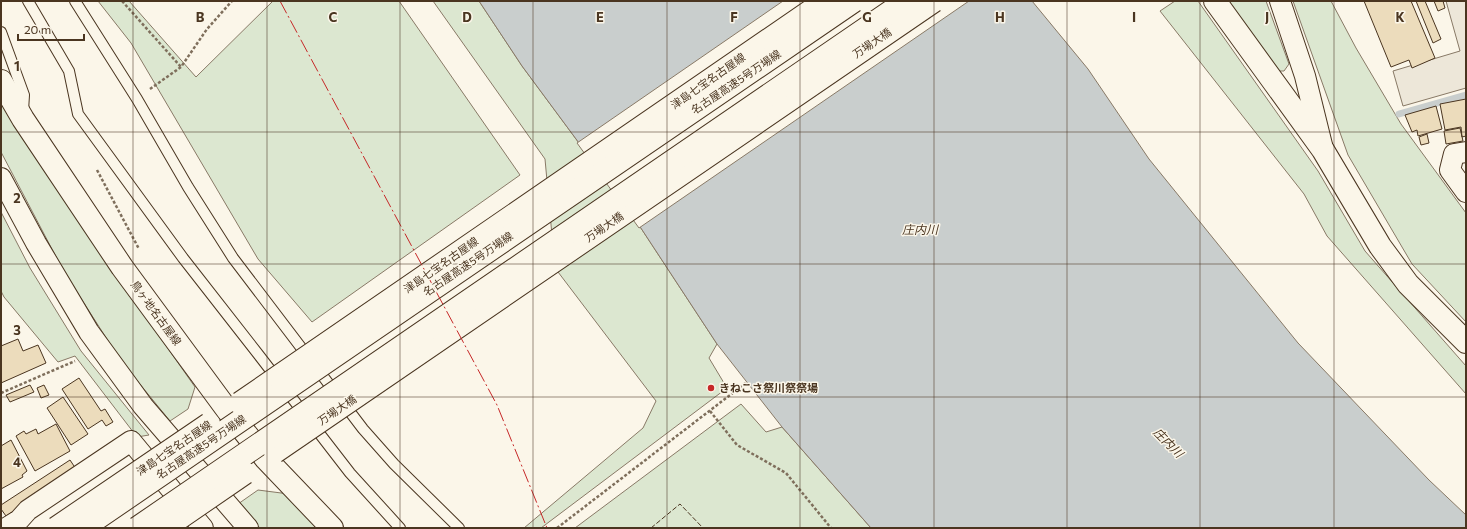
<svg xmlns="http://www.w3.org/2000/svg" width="1467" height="529" font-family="Commissioner,'Noto Sans JP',sans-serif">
	<rect width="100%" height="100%" fill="#fbf6e9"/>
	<!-- green -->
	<path fill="#dce7d0" stroke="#887966" d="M98 1H129L196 77 273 1H399L520 175 312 322 258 259 131 43Z
		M433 1H479L522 66 633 216 717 344 709 358 727 388 541 528H524L643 428 656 401 555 268 545 159Z
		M1175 1H1198L1318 171 1365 251 1466 366V394L1327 236 1304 194 1160 11Z
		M1228 1H1266L1289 64 1284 71H1276Z
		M1293 1H1331L1356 48 1401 124 1466 213V322L1412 264 1348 155Z
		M1 102 94 243 195 387 188 409 170 421 121 361 64 272 1 152Z
		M1 212 30 268 81 351 149 435 137 437 75 356 58 362 4 297 1 291Z
		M741 404 766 432 782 427 871 528H575Z
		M258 490 289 494 321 528H260L238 504Z"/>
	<!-- parking -->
	<path fill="#ede7d9" stroke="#887966" d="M1446 1H1466V88L1403 106 1393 71 1460 51Z"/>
	<!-- water -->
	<path fill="#c9cecd" stroke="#887966" d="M479 1H1032L1088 69 1149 159 1298 343 1429 480 1466 515V528H871L782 427 717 344 633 216 522 66Z"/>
	<!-- pier -->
	<path fill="#fbf6e9" stroke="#887966" d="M783 1H969L639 228 577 143Z"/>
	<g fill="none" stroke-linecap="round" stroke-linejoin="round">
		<!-- stream -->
		<path stroke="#c9cecd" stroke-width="7" d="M1399 114 1466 95"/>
	</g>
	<!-- building -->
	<path fill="#ecdcbc" stroke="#4a3520" d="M1364 1H1411L1435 58 1412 68 1409 60 1391 67Z
		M1416 1H1425L1441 39 1433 43Z
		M1434 1H1443L1445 8 1438 11Z
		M1466 99V136L1462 137 1461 127 1445 130 1440 104Z
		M1436 106 1442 129 1418 136 1417 130 1412 132 1405 115Z
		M1460 128 1463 141 1446 144 1444 131Z
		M1427 134 1429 143 1421 145 1419 137Z
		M18 339 23 351 38 345 46 363 1 383V346Z
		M79 378 101 411 105 409 113 422 106 426 102 420 88 429 62 389Z
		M30 385 34 392 10 402 6 395Z
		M44 385 49 395 41 398 37 388Z
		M63 397 88 434 71 445 47 408Z
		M56 424 70 451 35 471 16 436 24 431 26 434 36 429 38 434Z
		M11 440 27 471 22 475 23 477 1 489V446Z
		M70 460 76 469 6 516 1 509V505Z"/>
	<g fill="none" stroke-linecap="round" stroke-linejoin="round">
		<!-- lane casing -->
		<g stroke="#4a3520" stroke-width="12">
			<path id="lane" d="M28 1 69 71 78 114 183 258 258 354 350 473 400 528
				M75 1 137 99 188 187 233 258 363 429 394 464 459 528
				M1 32 24 95 23 111"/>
		</g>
		<!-- street casing -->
		<g stroke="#4a3520" stroke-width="22">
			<path id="street" d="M1280 1 1305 76 1323 149
				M1466 152 1454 154 1450 170 1466 192
				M1 178 36 243 89 332 143 406 248 528
				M6 528 19 520 28 510 131 441 203 528"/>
		</g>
		<!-- secondary casing -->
		<g stroke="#4a3520" stroke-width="24">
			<path id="secondary" d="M1215 1 1323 150 1380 246 1408 284 1466 342
				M1 81 23 119 122 267 228 411 266 459 332 528"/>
		</g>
		<!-- path -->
		<path stroke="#7f6f5c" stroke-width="2.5" stroke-dasharray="3 2" stroke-linecap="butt" d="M122 1 181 67
			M150 89 181 67 207 29 232 1
			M97 170 139 249
			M1 393 75 361
			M710 411 737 445 786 473 831 528
			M557 528 747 382"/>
		<!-- lane -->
		<use href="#lane" stroke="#fbf6e9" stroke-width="10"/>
		<!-- street -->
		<use href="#street" stroke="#fbf6e9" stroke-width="20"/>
		<!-- secondary -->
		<use href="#secondary" stroke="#fbf6e9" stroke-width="22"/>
		<!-- secondary-bridge casing -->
		<g stroke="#4a3520" stroke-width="24" stroke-linecap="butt">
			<path id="secondary-bridge" d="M240 403 825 1
				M275 452 934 1
				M56 528 209 424
				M165 528 245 473"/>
		</g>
		<!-- highway-bridge casing -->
		<g stroke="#4a3520" stroke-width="24" stroke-linecap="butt">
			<path id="highway-bridge" d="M83 528 854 1
				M137 528 906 1"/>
		</g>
		<!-- secondary-bridge -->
		<use href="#secondary-bridge" stroke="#fbf6e9" stroke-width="22"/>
		<!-- highway-bridge -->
		<use href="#highway-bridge" stroke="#fbf6e9" stroke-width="22"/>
		<!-- fence -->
		<path stroke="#4a3520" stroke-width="1" stroke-dasharray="5 2" stroke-linecap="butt" d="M651 528 680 504 703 528"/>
		<!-- power -->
		<path stroke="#c62828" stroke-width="1" stroke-dasharray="14 3 2 3" stroke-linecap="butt" d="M280 1 497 405 547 528"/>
	</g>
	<!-- grid -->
	<path fill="none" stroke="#4a3520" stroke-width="1" stroke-opacity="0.55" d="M133 1V528M267 1V528M400 1V528M533 1V528M667 1V528M800 1V528M934 1V528M1067 1V528M1200 1V528M1334 1V528M1 132H1466M1 264H1466M1 397H1466"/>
	<!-- markers -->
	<circle fill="#c62828" stroke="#fbf6e9" stroke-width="1.5" cx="711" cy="388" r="4"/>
	<g text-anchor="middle" stroke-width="3" stroke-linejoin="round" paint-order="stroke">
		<!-- street labels -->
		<g font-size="11" fill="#4a3520" stroke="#fbf6e9">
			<text transform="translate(872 43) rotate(-34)" y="4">万場大橋</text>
			<text transform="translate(708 81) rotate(-35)" y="4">津島七宝名古屋線</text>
			<text transform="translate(736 82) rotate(-34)" y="4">名古屋高速5号万場線</text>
			<text transform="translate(604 227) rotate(-34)" y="4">万場大橋</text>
			<text transform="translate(468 264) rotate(-34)" y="4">名古屋高速5号万場線</text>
			<text transform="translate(441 265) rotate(-35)" y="4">津島七宝名古屋線</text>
			<text transform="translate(156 313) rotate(54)" y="4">鳥ヶ地名古屋線</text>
			<text transform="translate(337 410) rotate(-34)" y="4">万場大橋</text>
			<text transform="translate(201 447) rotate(-34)" y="4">名古屋高速5号万場線</text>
			<text transform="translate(174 448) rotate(-34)" y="4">津島七宝名古屋線</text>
		</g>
		<!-- poi labels -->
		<g font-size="11" font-weight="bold" fill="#4a3520" stroke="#fbf6e9" text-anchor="start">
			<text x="719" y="392">きねこさ祭川祭祭場</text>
		</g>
		<!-- water labels -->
		<g font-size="12" font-style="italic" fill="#4a3520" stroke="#fbf6e9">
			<text x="920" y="234">庄内川</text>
			<text transform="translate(1168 443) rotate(45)" y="4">庄内川</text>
		</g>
	</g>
	<g font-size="13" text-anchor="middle" font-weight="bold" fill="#4a3520" stroke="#fbf6e9" stroke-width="3" stroke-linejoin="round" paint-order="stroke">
		<text x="200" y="22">B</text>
		<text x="333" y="22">C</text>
		<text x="467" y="22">D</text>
		<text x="600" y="22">E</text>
		<text x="734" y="22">F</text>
		<text x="867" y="22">G</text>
		<text x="1000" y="22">H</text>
		<text x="1134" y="22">I</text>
		<text x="1267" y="22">J</text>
		<text x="1400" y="22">K</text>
		<text x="17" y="71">1</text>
		<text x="17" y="203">2</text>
		<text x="17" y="335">3</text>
		<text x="17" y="467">4</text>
	</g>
	<!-- border -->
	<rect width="1467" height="529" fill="none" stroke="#4a3520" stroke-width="4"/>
	<!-- scale -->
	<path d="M18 34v6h66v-6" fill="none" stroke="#4a3520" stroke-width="2"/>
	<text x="24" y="34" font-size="12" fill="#4a3520" stroke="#fbf6e9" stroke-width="3" paint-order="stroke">20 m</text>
</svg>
